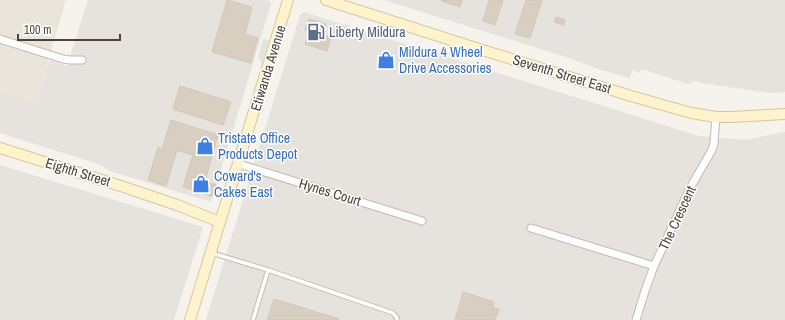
<svg xmlns="http://www.w3.org/2000/svg" width="785" height="320" font-family="'Archivo Narrow',sans-serif">
	<rect width="100%" height="100%" fill="#f6f3ec"/>
	<!-- residential -->
	<path fill="#eae5da" d="M0 0H66L36 102 14 97 0 92Z"/>
	<!-- industrial -->
	<path fill="#e6e2dd" d="M88 0H265L269 1 271 4 211 202 110 171 101 165 0 133V92L14 97 36 102 49 60 67 66Z
		M384 0H785V92L770 93 701 83 695 81 688 84 641 69 640 73 632 70 630 78 598 69 566 57Z
		M304 12 699 136 745 140 785 132V320H206L300 15Z
		M0 165 203 227 174 320H0Z"/>
	<!-- parking -->
	<path fill="#e5e3e0" d="M263 39 269 40 262 65 258 57Z"/>
	<!-- building -->
	<path fill="#d8cfc1" stroke="#d3c7b4" d="M227 0 252 7 245 34 258 38 251 63 212 52Z
		M442 0H462L460 7 442 1Z
		M489 0H503L495 25 483 21Z
		M526 0H542L530 38 515 34Z
		M556 17 565 20 564 25 554 22Z
		M309 19 326 24 322 35 331 37 327 51 305 44 309 32 305 30Z
		M180 86 231 102 223 125 173 109Z
		M171 120 218 135 205 181 216 185 212 196 183 187 193 155 177 150 166 186 148 180 158 147 162 149Z
		M463 292 494 302 493 308 499 309 495 320H455Z
		M274 299 339 319V320H267Z"/>
	<g fill="none" stroke-linecap="round" stroke-linejoin="round">
		<!-- lane casing -->
		<g stroke="#c2bbae" stroke-width="5.5">
			<path id="lane" d="M212 253 268 270 393 313 397 318V320
				M253 320 268 270"/>
		</g>
		<!-- street casing -->
		<g stroke="#c2bbae" stroke-width="9">
			<path id="street" d="M0 39 63 59 70 60H82
				M239 164 422 221
				M531 228 654 266
				M636 320 645 291 654 266 663 247 690 188 712 150 714 143 716 117"/>
		</g>
		<!-- secondary casing -->
		<g stroke="#d6c79b" stroke-width="12">
			<path id="secondary" d="M326 0 476 48 631 96 691 113 716 117H732L785 114
				M0 148 124 187 177 205 220 222
				M190 320 288 0"/>
		</g>
		<!-- lane -->
		<use href="#lane" stroke="#fff" stroke-width="3.5"/>
		<!-- street -->
		<use href="#street" stroke="#fff" stroke-width="7"/>
		<!-- secondary -->
		<use href="#secondary" stroke="#fff3cd" stroke-width="10"/>
	</g>
	<!-- icons -->
	<defs>
		<g id="fuel-bare" transform="scale(1.38)"><path d="M-5.5-6h7V0h2V4h1.3V-2.5L3-4.5l.8-.8L6-3V5H2.5V1h-1V6h-7ZM-4.2-4.7v3.2H.2V-4.7Z" fill="#5c6f8a" stroke="#fff" stroke-width="2.5" paint-order="stroke"/></g>
		<g id="shop-bare" transform="scale(1.38)"><path d="M-5-2.5h2.3a2.7 3.5 0 0 1 5.4 0H5L5.5 6h-11ZM-1.5-2.5h3a1.5 2.3 0 0 0-3 0Z" fill="#3f7fe0" stroke="#fff" stroke-width="2.5" paint-order="stroke"/></g>
	</defs>
	<g fill-rule="evenodd">
		<use href="#fuel-bare" x="316" y="32"/>
		<use href="#shop-bare" x="386" y="60"/>
		<use href="#shop-bare" x="205" y="146"/>
		<use href="#shop-bare" x="201" y="184"/>
	</g>
	<g text-anchor="middle" stroke-width="3" stroke-linejoin="round" paint-order="stroke">
		<!-- service labels -->
		<g font-size="14" fill="#4e5e75" stroke="#fff" text-anchor="start">
			<text x="329" y="37">Liberty Mildura</text>
		</g>
		<!-- shop labels -->
		<g font-size="14" fill="#366cbe" stroke="#fff" text-anchor="start">
			<text x="399" y="57">Mildura 4 Wheel<tspan x="399" dy="16">Drive Accessories</tspan></text>
			<text x="218" y="143">Tristate Office<tspan x="218" dy="16">Products Depot</tspan></text>
			<text x="214" y="181">Coward's<tspan x="214" dy="16">Cakes East</tspan></text>
		</g>
		<!-- street labels -->
		<g font-size="14" fill="#4b4439" stroke="#fff">
			<text transform="translate(268 68) rotate(-73)" y="5">Etiwanda Avenue</text>
			<text transform="translate(562 74) rotate(17)" y="5">Seventh Street East</text>
			<text transform="translate(78 172) rotate(17)" y="5">Eighth Street</text>
			<text transform="translate(330 192) rotate(17)" y="5">Hynes Court</text>
			<text transform="translate(677 218) rotate(-65)" y="5">The Crescent</text>
		</g>
	</g>
	<!-- scale -->
	<path d="M18 34v6h102v-6" fill="none" stroke="#4b4439" stroke-width="2"/>
	<text x="24" y="34" font-size="12" fill="#4b4439" stroke="#ffffff" stroke-width="3" paint-order="stroke">100 m</text>
</svg>
